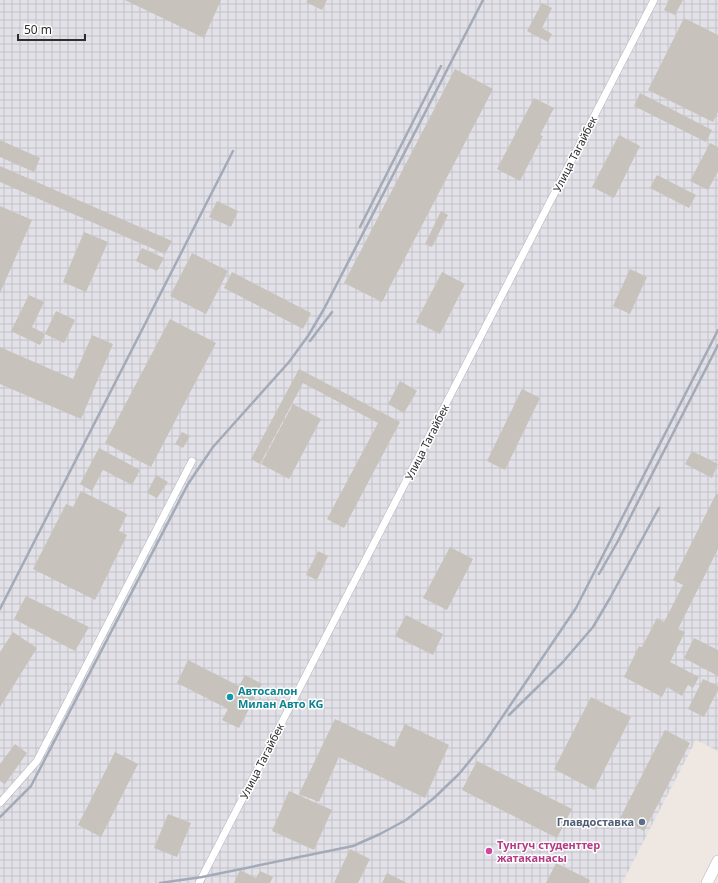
<svg xmlns="http://www.w3.org/2000/svg" width="718" height="883" font-family="'Noto Sans',sans-serif">
	<defs>
		<pattern id="industrial-grid" width="8" height="8" patternUnits="userSpaceOnUse"><rect width="8" height="8" fill="#e2e1e8"/><path d="M0 4h8M4 0v8" fill="none" stroke="#c2c1c7"/></pattern>
	</defs>
	<rect width="100%" height="100%" fill="#efe7e1"/>
	<!-- industrial -->
	<path fill="url(#industrial-grid)" d="M0 0H718V751L696 740 622 883H0Z"/>
	<!-- building -->
	<path fill="#c8c2bc" d="M125 0H221L204 38Z
		M308 0H327L322 10 306 2Z
		M669 0H683L675 15 664 10Z
		M542 3 552 8 542 28 552 34 548 42 527 31Z
		M684 18 718 35V112L713 122 648 90Z
		M455 69 493 89 382 302 344 283Z
		M640 93 712 130 706 142 634 106Z
		M534 98 554 108 540 135 543 136 520 181 497 169Z
		M619 135 640 146 614 198 592 187Z
		M0 140 40 158 34 172 0 157Z
		M710 143 718 147V171L708 190 690 181Z
		M0 166 172 241 165 254 0 182Z
		M657 175 696 195 689 208 650 188Z
		M217 201 238 211 231 227 209 217Z
		M0 206 32 220 0 293Z
		M441 211 448 215 432 247 425 244Z
		M84 232 108 242 86 292 63 282Z
		M142 248 164 258 157 271 136 261Z
		M192 253 228 271 206 314 170 296Z
		M630 269 647 277 630 314 613 306Z
		M232 272 311 313 303 329 224 288Z
		M442 272 465 284 440 334 416 322Z
		M29 295 44 302 32 327 45 334 40 345 11 331Z
		M56 311 75 320 64 343 45 334Z
		M170 319 216 343 151 467 105 443Z
		M92 335 113 344 81 419 0 384V347L73 379Z
		M299 369 400 422 344 528 327 519 378 423 303 383 260 464 251 459Z
		M400 381 417 391 404 413 388 404Z
		M522 389 540 398 505 470 487 461Z
		M293 404 321 419 289 479 261 464Z
		M182 432 190 436 183 448 175 444Z
		M99 448 140 470 132 485 103 470 92 491 80 484Z
		M692 451 718 464 712 478 685 464Z
		M156 475 168 482 157 498 147 493Z
		M81 491 127 514 119 531 127 535 95 600 33 569 66 504 73 507Z
		M716 494H718V549L678 629 685 632 670 662 699 677 693 688 688 685 682 696 667 687 662 697 624 677 639 646 642 647 657 618 664 622 683 585 673 580Z
		M450 547 473 559 447 610 423 598Z
		M318 551 328 556 317 580 306 575Z
		M26 596 89 627 75 651 14 619Z
		M406 615 443 634 433 655 395 636Z
		M13 632 37 648 0 707V652Z
		M694 638 718 650V676L684 658Z
		M188 660 239 686 245 675 262 684 239 728 222 720 228 709 177 683Z
		M703 679 718 686V690L704 717 688 709Z
		M591 697 631 717 594 790 554 769Z
		M335 719 394 747 405 724 449 745 425 798 339 757 319 802 299 794Z
		M665 730 690 743 644 831 620 818Z
		M15 744 27 753 5 784 0 781V764Z
		M115 752 138 764 101 837 78 825Z
		M477 761 572 809 557 838 462 790Z
		M289 791 332 810 314 850 272 831Z
		M168 814 191 823 177 857 154 848Z
		M350 849 370 859 358 883H334Z
		M556 863 590 880 589 883H546Z
		M240 870 256 878 260 871 273 877 270 883H234Z
		M387 873 407 883H382Z"/>
	<g fill="none" stroke-linecap="round" stroke-linejoin="round">
		<!-- street casing -->
		<g stroke="#b1b6be" stroke-width="8">
			<path id="street" d="M0 803 37 761 192 461
				M199 883 654 0"/>
		</g>
		<!-- secondary casing -->
		<g stroke="#b1b6be" stroke-width="12">
			<path id="secondary" d="M707 883 718 861"/>
		</g>
		<!-- street -->
		<use href="#street" stroke="#fff" stroke-width="7"/>
		<!-- secondary -->
		<use href="#secondary" stroke="#fff" stroke-width="11"/>
		<!-- rail -->
		<path stroke="#a3aab8" stroke-width="2.5" d="M360 227 441 66
			M310 341 332 312
			M599 574 618 541 718 345
			M0 609 233 151
			M509 715 562 663 593 627 610 598 659 508
			M0 817 31 786 188 484 213 447 289 362 308 336 324 309 483 0
			M160 883 202 877 353 846 380 834 406 820 434 798 459 774 486 741 576 608 718 330"/>
	</g>
	<!-- markers -->
	<circle fill="#0f9aa8" stroke="#fff" stroke-width="1.5" cx="230" cy="697" r="4"/>
	<circle fill="#5c6f8a" stroke="#fff" stroke-width="1.5" cx="642" cy="822" r="4"/>
	<circle fill="#d1479c" stroke="#fff" stroke-width="1.5" cx="489" cy="851" r="4"/>
	<g text-anchor="middle" stroke-width="3" stroke-linejoin="round" paint-order="stroke">
		<!-- street labels -->
		<g font-size="11" fill="#2e2e2e" stroke="#fff">
			<text transform="translate(575 154) rotate(-63)" y="4">Улица Тагайбек</text>
			<text transform="translate(427 442) rotate(-63)" y="4">Улица Тагайбек</text>
			<text transform="translate(262 761) rotate(-63)" y="4">Улица Тагайбек</text>
		</g>
		<!-- culture labels -->
		<g font-size="11" font-weight="bold" fill="#0d838f" stroke="#fff" text-anchor="start">
			<text x="238" y="695">Автосалон<tspan x="238" dy="13">Милан Авто KG</tspan></text>
		</g>
		<!-- service labels -->
		<g font-size="11" font-weight="bold" fill="#4e5e75" stroke="#fff" text-anchor="end">
			<text x="634" y="826">Главдоставка</text>
		</g>
		<!-- hotel labels -->
		<g font-size="11" font-weight="bold" fill="#b23c85" stroke="#fff" text-anchor="start">
			<text x="497" y="849">Тунгуч студенттер<tspan x="497" dy="13">жатаканасы</tspan></text>
		</g>
	</g>
	<!-- scale -->
	<path d="M18 34v6h67v-6" fill="none" stroke="#2e2e2e" stroke-width="2"/>
	<text x="24" y="34" font-size="12" fill="#2e2e2e" stroke="#ffffff" stroke-width="3" paint-order="stroke">50 m</text>
</svg>
